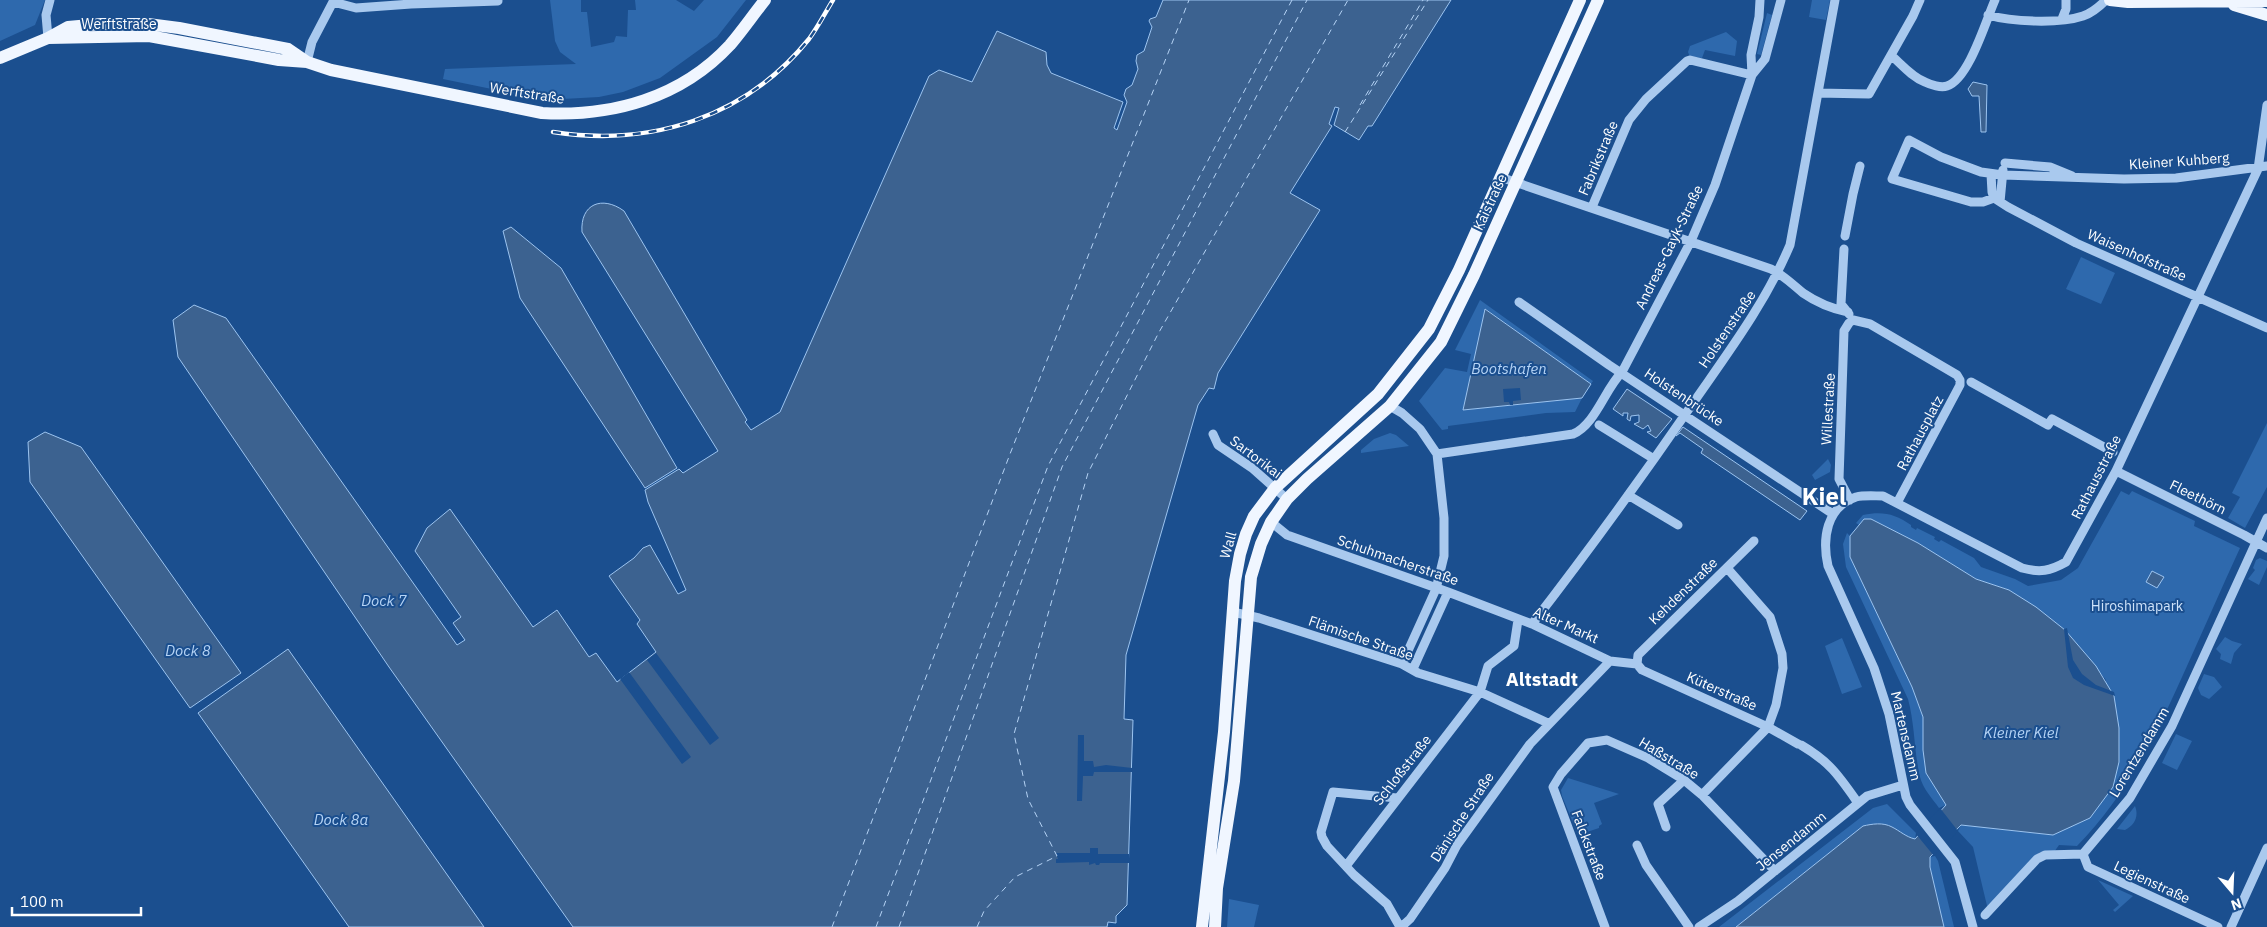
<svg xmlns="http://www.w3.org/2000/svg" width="2267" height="927" font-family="'IBM Plex Sans',sans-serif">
	<rect width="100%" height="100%" fill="#1b4f8f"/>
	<!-- green -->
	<path fill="#2e69ad" d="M0 0H45L35 25 0 41Z
		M550 0H588H581V12H587L591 47 614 42 616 36 627 37 628 10H636L635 0H676L694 11 704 0H746L717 37 660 78 623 92 599 97 545 100 443 79 445 69 576 64 560 52 555 41Z
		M1812 0H1830L1826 20 1809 17Z
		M1767 13 1772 15 1761 55 1757 54Z
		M1726 32 1737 41 1735 56 1705 50 1702 58 1690 57 1688 52 1690 46Z
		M2081 257 2115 273 2101 304 2066 289Z
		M1480 300 1593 381 1591 384 1486 309 1463 410 1582 398 1575 412 1546 413 1448 426V429L1442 430 1419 401 1445 368 1467 372 1471 354 1455 350Z
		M2267 423V487L2245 528 2228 518 2240 497 2232 493Z
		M1390 433 1396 435 1409 446 1361 453V450L1374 439Z
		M1828 459 1831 465 1830 472 1815 480 1812 475Z
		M2121 491 2129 495 2132 491 2195 521 2194 526 2240 548C2222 587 2205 626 2187 666 2158 731 2128 794 2077 846L2059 845 2052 855 2040 852 2025 866 1988 910 1973 847 1958 831 1961 825 2052 835 2090 818 2106 680 2065 630 2009 590 1976 579 1918 543 1871 519 1864 520 1859 525 1856 523 1863 515C1883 511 1895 514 1911 525V527L1916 530 1917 528 1935 537 1934 539 1939 542 1941 540 1974 558 1981 567 2015 579 2028 586 2061 580 2078 568Z
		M1847 533 1850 536V557L1912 687 1923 717V750L1946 805 1939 808C1932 798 1923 789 1920 777 1914 752 1915 725 1908 699L1846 567 1843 544Z
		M2260 558 2267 561V567L2259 585 2248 579 2255 570 2253 568 2256 560Z
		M2225 637 2232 641 2242 644 2234 653 2231 664 2220 659 2221 654 2216 649Z
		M1842 638 1862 687 1842 694 1825 646Z
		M2204 674 2214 677 2222 687 2209 699 2201 695 2198 688Z
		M2176 734 2192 741 2177 770 2162 763Z
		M1568 778 1619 794 1594 803 1602 824 1599 826V828L1578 835 1562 796 1561 790Z
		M1887 804 1916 833 1915 839 1908 838 1890 826H1863L1736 927H1719L1873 808Z
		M2135 806C2139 816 2135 825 2125 830L2117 829Z
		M1935 856 1938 861 1954 927H1944L1930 867V857Z
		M2098 880 2133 896 2115 912 2113 910 2119 905Z
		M1229 899 1259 905 1254 927H1227Z"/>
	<!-- water -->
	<path fill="#3c6290" stroke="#9cc4f0" d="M1163 0H1451L1372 126H1368L1359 140 1334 125 1339 108 1335 107 1329 124 1332 126 1290 193 1320 210 1218 373 1214 389 1209 388 1198 405 1126 655 1124 719 1133 720 1127 905 1116 916V923L1108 922 1107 927H573L389 667 178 357 173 320 194 305 226 318 457 645 465 640 453 623 461 617 415 551 427 528 450 509 533 627 557 610 589 657 596 653 617 682 656 652 637 624 640 620 609 576 634 558 643 548 650 545 678 594 686 590 648 502 645 490 679 469 683 473 718 451 582 232C580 204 602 195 624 211L747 420 745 422 751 430 780 412 929 76 939 70 972 82 997 31 1046 52 1047 65 1051 73 1123 102 1114 128 1117 130 1127 102 1124 95 1126 89 1132 85 1138 69 1136 61 1137 55 1144 51 1152 27 1149 21 1150 19 1156 17Z
		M1973 82 1987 85 1986 132H1981L1979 96H1972L1968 89Z
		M511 227 561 268 677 468 645 488 520 298 503 231Z
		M1485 309 1591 384 1582 398 1463 410Z
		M1627 389 1672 419 1656 438 1647 432 1651 431 1648 425 1643 429 1634 424 1639 422V415L1631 416 1630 421 1627 419 1628 413H1623V416L1613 409Z
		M1683 427 1807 511 1800 520 1701 453 1703 449 1680 433 1676 436Z
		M45 432 81 447 241 673 190 708 30 482 28 442Z
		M1864 519H1871L1918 543 1976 579 2009 590 2036 607 2065 630 2096 666 2114 696 2119 728V762L2113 787 2090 818 2053 835 1961 825 1930 857V867L1944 927H1736L1863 826C1872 824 1883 822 1892 827 1900 831 1906 837 1915 839L1946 805 1926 773 1923 750V717L1912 687 1850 557V536Z
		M2152 571 2164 577 2157 588 2146 582Z
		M288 649 484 927H349L198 713Z"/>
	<!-- pier -->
	<path fill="#1b4f8f" d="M1520 388 1521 400 1513 401V405H1510L1509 402H1504L1503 389Z
		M2067 628 2073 660 2082 674 2096 685 2114 692 2115 696 2084 685 2073 678 2068 667 2064 629Z
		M656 653 719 738 710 745 647 660Z
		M629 672 691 757 682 764 620 679Z
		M1078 735H1084V761H1093L1094 767 1106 765 1132 768V772H1094L1093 776H1083L1082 801H1077Z
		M1940 808 1958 831 1934 856 1916 834Z
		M1090 848H1098V854H1129V863H1100L1099 865H1096L1095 863 1089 865V862L1056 863V859H1058L1056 853H1090Z"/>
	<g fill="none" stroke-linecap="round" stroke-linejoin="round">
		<!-- ferry -->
		<path stroke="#b5d3f5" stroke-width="1" stroke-dasharray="6 5" stroke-linecap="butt" d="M1360 105 1423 0
			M1345 132 1428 0
			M832 927 1010 454 1189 0
			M876 927 1048 466 1292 0
			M899 927 1062 467 1307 0
			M977 927 984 911 1015 877 1057 856 1028 799 1014 734 1088 473 1158 334 1348 0"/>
		<!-- minor -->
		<path stroke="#a9c9ee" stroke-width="9" d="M333 2 356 8 411 4 498 1
			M1988 15C2012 22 2059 24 2083 16 2092 13 2099 7 2106 0
			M2062 19 2066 9V0
			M48 38 46 15 50 0
			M1892 56C1902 65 1912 77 1925 82 1931 85 1941 88 1947 86 1969 79 1986 20 1995 0
			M307 62 312 42 334 0
			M1752 75 1765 59 1781 0
			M1818 93 1869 94 1913 16 1920 0
			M2005 163 2050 167 2072 176
			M1991 174 1992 192 1994 198 2008 207 2076 243 2267 328
			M1500 177 1771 269C1783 275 1792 284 1803 293 1816 302 1833 309 1848 312
			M1994 198 1983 202H1971L1892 179 1909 140 1941 157 1981 172 2003 175 2124 179 2176 178 2267 166
			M2000 202 2003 170
			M1592 207 1629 120 1646 99 1687 61 1690 60 1752 75
			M1845 236 1853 194 1860 166
			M1844 249 1841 304 1849 314
			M1519 302 1609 365 1833 514
			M1853 320 1870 324 1957 375 1960 380V385L1897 503
			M1971 382 2048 425 2052 419 2113 452
			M1390 406 1402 413 1420 429 1437 454 1444 518V556L1436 589 1402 664
			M1599 425 1654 459
			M1213 434 1218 445 1252 468 1287 499
			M1437 454 1573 434C1595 425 1605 389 1622 372L1691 241 1715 185 1752 75 1751 55 1759 17 1760 0
			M2116 471 2244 535 2267 548
			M1628 495 1678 525
			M1850 500 1839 479 1844 331 1849 323 1853 320
			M1271 522 1287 535 1448 592 1532 624 1610 661 1637 664
			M1233 612 1259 618 1402 664 1418 673 1480 692 1346 866
			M1518 620 1514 646 1488 666 1480 692 1548 723
			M1532 624C1587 553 1640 480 1691 406 1727 354 1765 304 1790 245L1835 0
			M1637 664 1642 670 1768 727 1798 744
			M1637 664 1638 655 1754 541
			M1413 669 1448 592
			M1801 745C1830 762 1839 776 1858 803
			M1702 795 1768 727 1776 705 1783 668 1782 654 1770 617 1727 568
			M1397 798 1333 792 1321 832 1322 837 1327 846 1354 875 1387 904 1400 927
			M1666 827 1658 804 1684 780
			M1637 845 1646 865 1689 927
			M2083 854 2130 798 2172 726 2267 518
			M2083 854 2088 867 2218 927
			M1985 915 2037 859 2045 855 2083 854
			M1401 927 1410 919 1445 868 1457 845 1530 744 1610 661
			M1605 927 1553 787 1561 774 1588 743 1607 740 1648 758 1684 780 1702 795 1775 871
			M1699 927 1738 901 1867 796 1903 785
			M1973 927 1955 862 1910 805 1906 797 1889 714 1874 668 1828 566C1822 539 1826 507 1856 497 1864 495 1874 496 1883 496L2022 568C2040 573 2050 571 2066 562L2116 471 2258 169 2267 105
			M2231 927 2267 848"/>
		<!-- major -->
		<path stroke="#f0f6ff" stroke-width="12" d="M2110 0 2128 2 2267 1
			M2234 5 2267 15
			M48 38 149 36 279 60 307 62 331 70 542 113C612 117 681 98 730 45 742 31 753 15 765 0
			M0 58 48 38 68 27 101 24H148L179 28 288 49 307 62
			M1202 927 1224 732 1235 581 1240 554 1246 534 1254 516 1275 488 1378 394 1429 329 1459 270 1580 0
			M1215 927 1217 888 1234 781 1251 577 1261 544 1271 522 1287 499 1307 479 1390 406 1441 342 1474 275 1598 0"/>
		<!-- rail casing -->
		<g stroke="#fff" stroke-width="4.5">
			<path id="rail" d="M553 132C651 147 745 118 809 39 818 27 825 13 833 0"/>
		</g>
		<!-- rail -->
		<use href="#rail" stroke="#1b4f8f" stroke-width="2.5" stroke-dasharray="8" stroke-linecap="butt"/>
	</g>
	<g text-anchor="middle" stroke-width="4" stroke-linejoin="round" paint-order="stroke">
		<!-- street labels -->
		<g font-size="14" fill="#fff" stroke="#1b4f8f">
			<text x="119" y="29">Werftstraße</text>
			<text transform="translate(527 93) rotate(9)" y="5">Werftstraße</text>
			<text transform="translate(1598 158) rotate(-67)" y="5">Fabrikstraße</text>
			<text transform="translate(2179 161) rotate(-4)" y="5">Kleiner Kuhberg</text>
			<text transform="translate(1490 202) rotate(-65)" y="5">Kaistraße</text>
			<text transform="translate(1669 247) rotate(-64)" y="5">Andreas-Gayk-Straße</text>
			<text transform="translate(2137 255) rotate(24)" y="5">Waisenhofstraße</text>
			<text transform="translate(1727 329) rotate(-56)" y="5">Holstenstraße</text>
			<text transform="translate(1684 397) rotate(34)" y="5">Holstenbrücke</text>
			<text transform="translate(1828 409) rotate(-87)" y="5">Willestraße</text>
			<text transform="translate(1920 433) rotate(-62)" y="5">Rathausplatz</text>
			<text transform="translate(1256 457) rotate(37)" y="5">Sartorikai</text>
			<text transform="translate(2096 477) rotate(-63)" y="5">Rathausstraße</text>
			<text transform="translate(2198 497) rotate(26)" y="5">Fleethörn</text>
			<text transform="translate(1228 545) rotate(-74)" y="5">Wall</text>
			<text transform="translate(1398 560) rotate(19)" y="5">Schuhmacherstraße</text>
			<text transform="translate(1683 591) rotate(-44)" y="5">Kehdenstraße</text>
			<text transform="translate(1566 625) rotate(24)" y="5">Alter Markt</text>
			<text transform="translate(1361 638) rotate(19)" y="5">Flämische Straße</text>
			<text transform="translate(1722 691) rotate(24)" y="5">Küterstraße</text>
			<text transform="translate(1906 736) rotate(77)" y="5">Martensdamm</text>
			<text transform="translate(2139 752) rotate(-59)" y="5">Lorentzendamm</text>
			<text transform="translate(1669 758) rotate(31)" y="5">Haßstraße</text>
			<text transform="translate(1402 770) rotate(-52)" y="5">Schloßstraße</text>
			<text transform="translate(1462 817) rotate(-57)" y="5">Dänische Straße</text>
			<text transform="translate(1791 841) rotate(-39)" y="5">Jensendamm</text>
			<text transform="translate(1589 845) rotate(69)" y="5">Falckstraße</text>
			<text transform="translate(2152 882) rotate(25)" y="5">Legienstraße</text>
		</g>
		<!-- park labels -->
		<g font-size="14" fill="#cfe3fa" stroke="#1b4f8f">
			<text x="2137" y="611">Hiroshimapark</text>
		</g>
		<!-- water labels -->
		<g font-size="15" font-style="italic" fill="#b5d3f5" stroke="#1b4f8f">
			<text x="1509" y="374">Bootshafen</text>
			<text x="384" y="606">Dock 7</text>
			<text x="188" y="656">Dock 8</text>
			<text x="2021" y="738">Kleiner Kiel</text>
			<text x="341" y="825">Dock 8a</text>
		</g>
		<!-- district labels -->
		<g font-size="19" font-weight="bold" fill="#fff" stroke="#1b4f8f">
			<text x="1542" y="686">Altstadt</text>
		</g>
		<!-- town labels -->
		<g font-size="24" font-weight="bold" fill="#fff" stroke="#1b4f8f">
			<text x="1824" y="505">Kiel</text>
		</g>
	</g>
	<!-- north arrow -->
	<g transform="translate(2232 892) rotate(161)" stroke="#1b4f8f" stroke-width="4" paint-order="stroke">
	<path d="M0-4L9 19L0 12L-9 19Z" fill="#ffffff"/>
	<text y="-8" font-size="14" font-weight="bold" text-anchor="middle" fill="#ffffff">N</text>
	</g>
	<!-- scale -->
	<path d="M12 907v8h129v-8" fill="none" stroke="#ffffff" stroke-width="2.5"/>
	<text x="20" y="907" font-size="15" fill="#ffffff" stroke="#1b4f8f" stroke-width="4" paint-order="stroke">100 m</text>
</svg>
